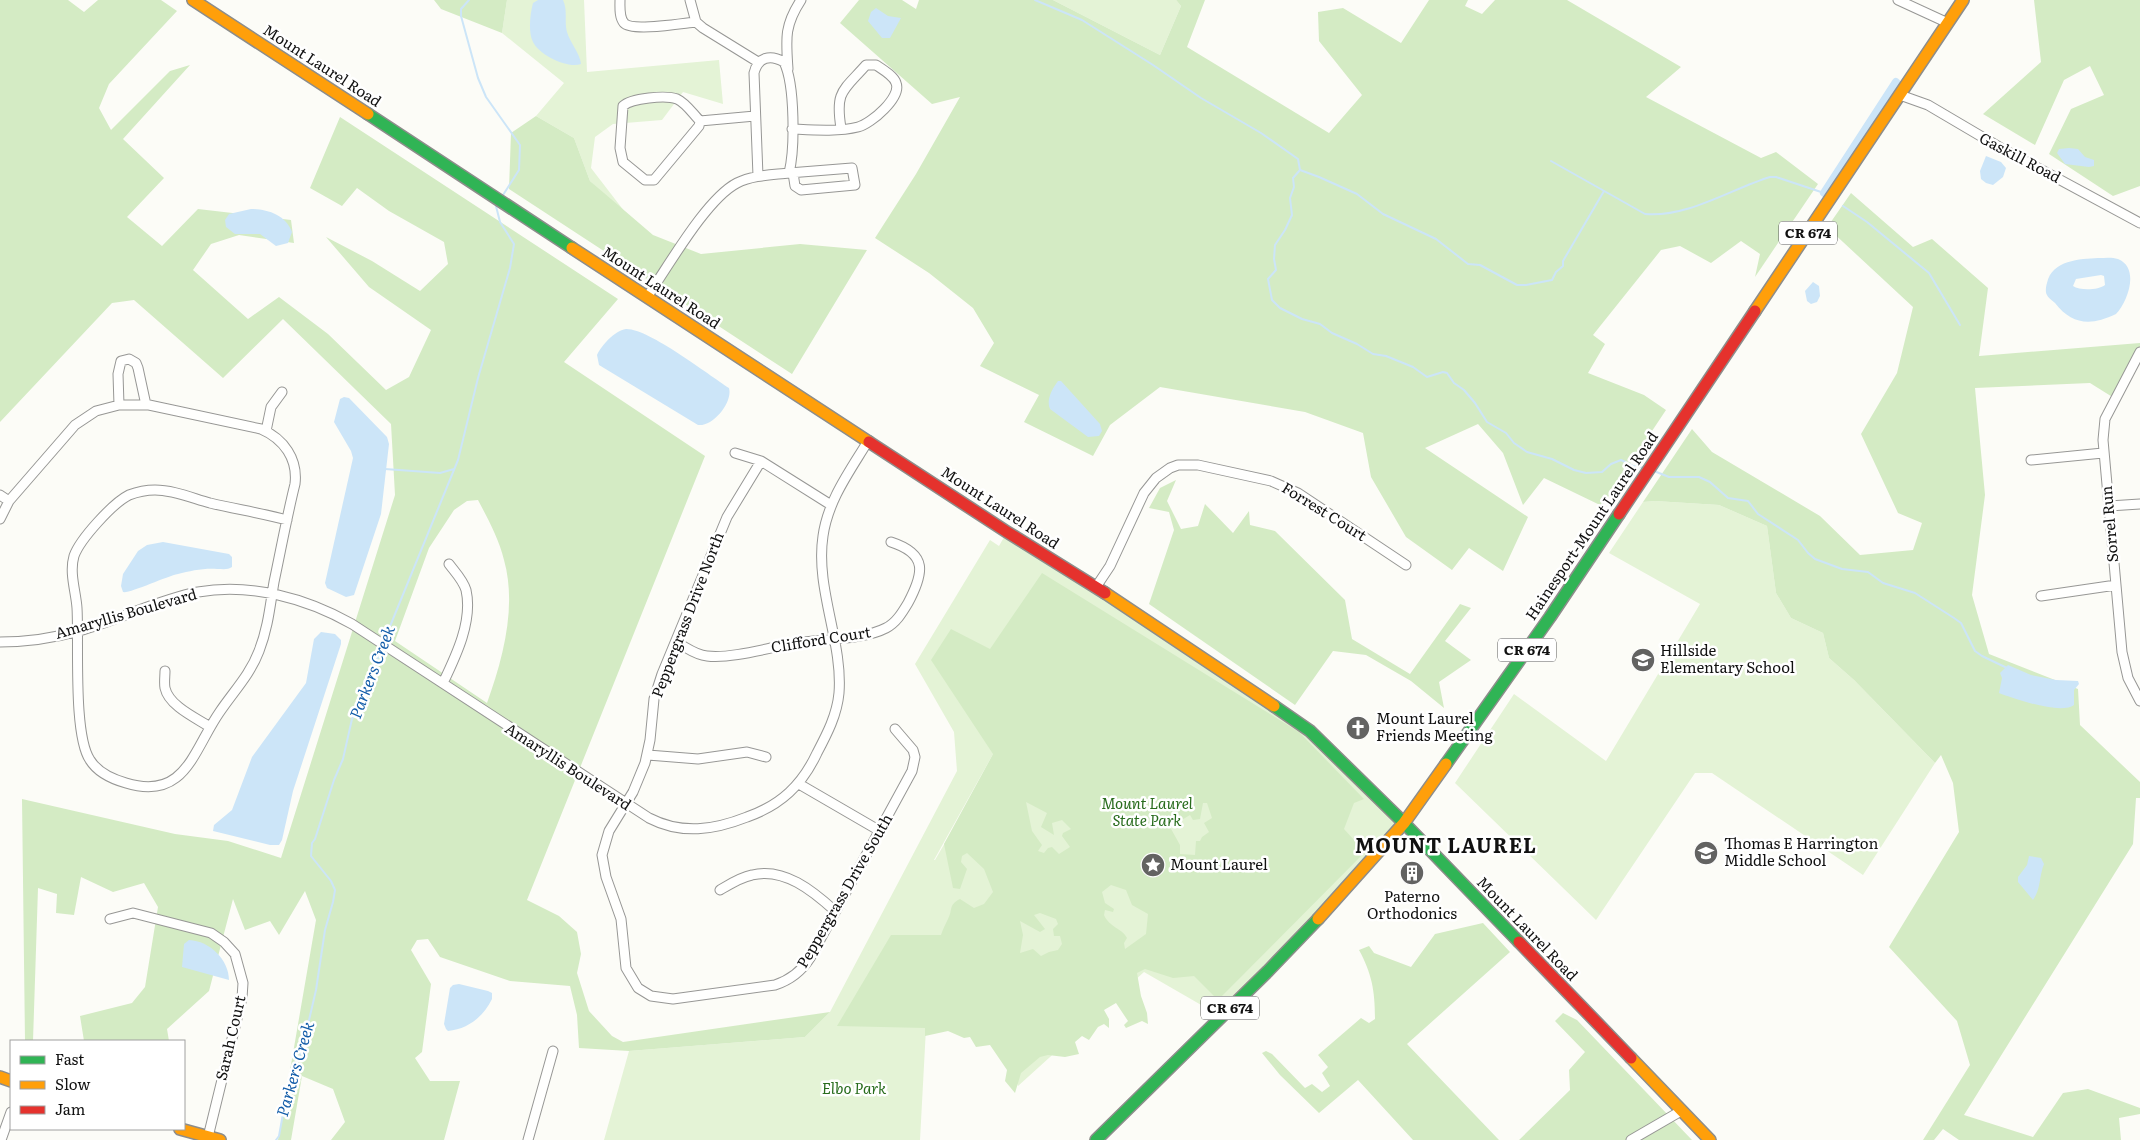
<svg xmlns="http://www.w3.org/2000/svg" width="2140" height="1140" font-family="Literata,serif">
	<rect width="100%" height="100%" fill="#fcfcf7"/>
	<!-- green -->
	<path fill="#e4f3d6" fill-rule="evenodd" d="M507 0H584L587 72 719 60 723 104 683 92 662 120 613 124 595 137 591 168 628 216 590 181 574 138 536 116 564 83 502 33Z
		M1053 0H1176L1181 6 1160 55Z
		M1655 501 1719 505 1767 526 1776 593 1791 618 1823 633 1829 658 1854 680 1935 763 1863 875 1712 773H1695L1596 920 1455 783 1514 694 1606 761 1700 604 1609 553 1643 502Z
		M1007 532 1304 725 1404 823 1222 1017 1144 972 1018 1086 1001 1030 926 1028 920 1140H604L629 1051 805 1037 830 1012 957 771 954 732 915 664 990 540 999 546ZM1000 748 935 860H934L993 754Z"/>
	<!-- forest -->
	<path fill="#d4ebc4" fill-rule="evenodd" d="M0 0H68L84 12 98 0H161L177 11 109 84 99 108 111 130 170 71 190 65 123 139 164 178 127 217 162 246 198 209 291 220 294 243 239 235 211 244 193 270 248 319 279 297 328 334 386 390 409 377 431 330 369 287 326 237 372 261 420 291 448 264 444 242 389 211 357 188 342 206 310 188 340 117 618 299 564 362 705 456 527 900 559 916 577 932 581 954 577 973 589 1011 612 1036 623 1042 830 1012 805 1037 629 1051 579 1048 577 1015 570 986 510 981 440 957 428 939 417 940 411 950 431 984 422 1052 415 1058 430 1081H460L444 1140H331L345 1122 333 1089 302 1076 291 1140H278L316 920 305 891 279 935 270 921 245 930 233 899 209 991 167 1029 169 1041H84L80 1016 132 1003 145 987 158 907 144 883 113 892 81 877 74 915 56 913 57 894 38 888 33 1041H25L22 799 175 834 228 841 281 858 395 495 391 424 283 319 223 378 134 300 112 303 0 422ZM478 500C488 519 499 539 504 560 517 606 503 659 487 703L395 641 429 548 454 510 467 501Z
		M434 0H507L502 33 441 9Z
		M859 0H902L916 9 919 0H1053L1160 55 1181 6 1176 0H1205L1187 47 1329 133 1362 95 1319 41 1318 12 1343 8 1401 43 1429 0H1468L1465 6 1482 14 1495 0H1567L1681 67 1646 97 1761 158 1776 152 1818 184 1755 277 1760 254 1741 241 1711 263 1680 246 1661 250 1593 335 1605 344 1588 373 1644 395 1666 410 1602 506 1544 478 1523 505 1503 453 1478 424 1425 448 1528 517 1503 571 1469 548 1452 570 1406 537 1371 477 1363 433 1305 412 1160 387 1110 425 1093 456 1024 422 1039 395 980 366 994 343 973 308 929 273 875 238 916 174 960 97 932 104 840 23Z
		M2034 0H2140V186L2113 196 2049 154 2071 109 2104 95 2090 66 2064 80 2035 145 1983 114 2041 62Z
		M536 116 574 138 590 181 653 235 701 254 800 244 867 250 792 374 509 189 511 133Z
		M1851 193 1913 247 1932 239 1988 288 1979 356 2140 343V350L2114 398 2090 383 1975 388 1985 495 1972 595 1989 654 2078 689 2080 725 2140 782V798H2136L2133 844 1964 1115 2033 1137 2063 1093 2088 1089 2140 1108V1114L2119 1118 2121 1140H1959L1943 1129 1934 1140H1923L1970 1065 1957 1021 1889 947 1959 832 1953 783 1941 755 1935 763 1854 680 1829 658 1823 633 1791 618 1776 593 1767 526 1719 505 1655 501 1643 502 1692 429 1712 452 1820 516 1860 555 1913 550 1922 523 1898 513 1861 434 1897 373 1913 307 1829 229H1826Z
		M1176 480 1167 501 1181 529 1198 526 1205 504 1233 533 1249 511 1250 525 1275 531 1345 600 1352 639 1410 674 1460 604 1471 608 1445 641 1471 660 1439 682 1444 708 1411 681 1366 655 1333 651 1295 705 1149 604 1174 530 1169 512 1149 508 1160 488Z
		M1042 573 1299 732 1364 799 1354 803 1344 829 1365 852 1218 1000 1194 976 1173 978 1145 969 1137 973 1141 996 1147 1013 1148 1024 1142 1021 1126 1028 1124 1025 1128 1021 1116 1003 1104 1010 1109 1019V1028L1104 1024 1098 1027 1089 1040 1082 1036 1075 1042 1079 1054 1065 1057 1048 1055 1040 1057 1021 1073 1015 1093 1005 1081 1007 1070 990 1045 976 1047 970 1037 964 1038 948 1031 925 1036V1028L837 1026 891 935H941C943 929 945 925 948 919 953 910 948 905 960 899L974 908 984 904 993 892 984 869 967 853 962 856 961 862 967 869 960 889 953 888 944 844 993 754 931 660 951 629 990 649ZM1026 802 1047 813 1041 827 1054 835 1052 823 1062 820 1071 829 1063 833 1062 836 1070 847 1059 854 1052 847 1048 848 1044 853 1038 851 1042 845 1032 831ZM1203 803H1207L1212 818 1204 823 1209 832 1202 837 1200 841H1196L1195 855 1180 854V845L1170 827 1190 815 1193 820 1200 819ZM1111 885 1126 890 1132 905 1148 914 1146 934 1125 949 1124 943 1127 938C1123 929 1109 927 1104 915L1105 910 1113 912 1114 909 1105 903 1102 892ZM1040 913 1056 919 1058 924 1053 929 1054 936H1060L1062 944 1058 950 1049 952 1041 956 1033 949 1020 953 1023 935 1020 921 1040 932 1045 929 1034 915Z
		M1483 923 1510 952 1407 1044 1499 1140H1413L1358 1080 1319 1113 1280 1075 1262 1053 1266 1051 1272 1054 1305 1088 1312 1084 1322 1092 1330 1086 1322 1073 1328 1067 1318 1055 1361 1018 1369 1023 1375 1019C1375 991 1372 974 1359 950L1369 946 1374 953 1411 967 1435 934Z
		M1563 1013 1577 1020 1692 1140H1519L1570 1090 1569 1070 1585 1052 1555 1021Z"/>
	<!-- water -->
	<path fill="#cce5f8" fill-rule="evenodd" d="M538 0H563C568 11 564 21 567 32 570 43 580 53 581 64 568 69 539 55 533 42 528 32 530 14 533 3Z
		M876 8 888 16 901 18 890 38H882L868 21 871 12Z
		M2069 148 2078 149 2085 157 2094 160V166L2089 167 2065 164 2057 153 2059 149Z
		M1986 156 2001 162 2006 168 2003 177 1993 185 1986 183 1981 179 1980 171Z
		M251 209C267 209 286 215 292 232L288 243 276 246 260 234H235L226 227 225 220 229 214Z
		M2098 258C2105 258 2112 257 2118 259 2140 268 2128 301 2116 314 2091 326 2072 325 2055 303 2052 300 2048 298 2047 295 2045 292 2046 286 2047 283 2052 260 2080 259 2098 258ZM2101 275 2104 276 2105 285C2099 290 2080 291 2073 286L2076 279Z
		M1813 282 1819 286 1820 296 1817 302 1811 304 1807 301 1805 291Z
		M626 329C648 328 709 375 729 388 733 402 713 427 698 425L599 365 597 355C602 345 614 331 626 329Z
		M1058 381H1061L1100 424 1102 431 1099 436 1088 437 1050 409C1046 400 1052 389 1058 381Z
		M344 397 349 398 387 437 389 444 381 514 354 595 346 597 327 588 325 583 353 458 351 451 334 422 340 399Z
		M163 542 229 554 232 557V567C228 570 223 569 217 569 204 568 190 571 178 574 167 576 129 594 123 592L121 586 123 574 138 551 147 545Z
		M321 632 335 634 341 640V644L293 791 282 840 279 845H270L213 831 214 825 232 810 252 757 306 683 314 639Z
		M2008 665 2031 675 2056 680 2078 681 2079 684 2074 690V705C2061 715 2015 699 1999 693L2002 678 2000 673Z
		M2029 856 2041 858 2044 864C2039 876 2041 889 2033 900L2018 882V877L2027 865Z
		M189 940C210 941 229 960 229 980L182 967 184 944Z
		M459 984 488 991 492 993V999C483 1017 468 1029 448 1031L446 1029 444 1024 450 988 453 985Z"/>
	<g fill="none" stroke-linecap="round" stroke-linejoin="round">
		<!-- stream -->
		<path stroke="#cce5f8" stroke-width="2" d="M469 0 461 9V16L478 78 486 97 520 145 519 170 503 195
			M1035 0 1082 20 1153 65 1201 98 1261 133 1298 159 1300 170 1293 178 1294 187 1290 198 1292 215 1285 230 1275 245 1274 259 1276 270 1268 279 1272 300 1280 308 1302 319 1320 324 1332 333 1357 344 1373 354 1386 356 1413 367 1427 377 1443 372 1447 373 1454 383 1464 390 1475 403 1487 422 1506 433 1514 443 1527 452 1552 459 1574 470 1586 473 1602 472 1611 464 1621 460 1633 466 1645 468
			M1551 161 1645 214C1687 218 1731 189 1770 177H1776L1824 193
			M1300 170 1319 177 1357 194 1383 214 1436 239 1468 264 1480 265 1517 285H1526L1552 280 1556 272 1563 266V261L1604 191
			M1843 206 1867 222 1929 273 1960 325
			M385 469 440 473 454 469
			M1654 471 1669 477H1699L1710 482 1728 498 1748 501 1758 514 1798 540 1808 553 1815 559 1842 569 1868 572 1883 583 1915 593 1954 618 1961 623 1975 651 1982 656 2007 668
			M384 641 458 460 478 378 510 268 514 244 500 222 496 206
			M276 1140 279 1136 290 1075 299 1059 303 1046 316 990 325 930 333 902 335 890 331 881 311 856 312 843 315 839 334 780 343 759 352 719 382 648"/>
		<!-- canal -->
		<path stroke="#cce5f8" stroke-width="8" d="M1824 193 1896 82"/>
		<!-- street casing -->
		<g stroke="#979795" stroke-width="11">
			<path id="street" d="M620 0C620 7 619 17 624 23 632 32 684 23 696 22L690 0
				M1898 0 1948 23
				M696 22 703 28 758 62
				M788 69C786 39 784 26 801 0
				M1900 95 1928 105 2001 148 2140 223
				M700 121 699 126 654 180H645L623 162 620 148 623 106C631 98 666 95 677 99 686 103 693 114 700 121L755 116
				M792 129C813 130 838 132 858 127 871 124 902 97 896 83 894 76 882 69 876 65H866C843 91 835 91 841 128
				M789 173 852 168 855 185 801 190 795 186 793 173
				M647 297C668 267 706 199 737 183 753 175 772 175 789 173 795 149 795 84 784 62 770 54 758 57 754 73L758 176
				M2140 352 2105 419 2103 440 2122 652 2128 678 2140 701
				M119 405 118 374 121 361 129 359 136 363 138 368 146 405
				M266 431 271 407 282 392
				M735 453 761 461 831 505
				M2031 460 2103 453
				M761 461 727 517 662 674 654 699 650 740 645 763 633 792 609 831 602 855 606 877 621 919 626 968 638 988 651 996 673 999 775 985C790 980 801 972 810 958L912 771 915 757 913 750 895 729
				M0 495 9 501
				M2109 506 2140 504
				M0 519 9 501 75 425 96 411 119 405H149L261 429C284 439 298 459 295 484 287 516 281 549 274 582 270 606 268 628 259 651 250 675 233 692 219 713 193 751 185 801 126 783 112 779 98 773 90 760 73 735 79 642 77 608 76 592 69 573 74 556 80 539 113 503 129 495 137 492 146 490 155 490 173 490 192 498 210 503 235 509 261 513 287 520
				M1096 587 1110 566 1144 493 1156 478 1170 468 1178 465H1198L1271 481 1298 493 1406 565
				M2041 596 2116 585
				M0 642C26 642 54 638 79 631 119 620 157 600 198 592 251 583 306 598 352 624L649 818C682 835 714 830 747 817 781 805 802 785 817 753 827 734 837 715 839 693 843 642 815 588 823 536 828 500 850 471 868 441
				M676 642C686 647 695 655 707 656 732 659 771 647 796 643 823 639 863 640 886 628 896 623 902 613 908 603 924 573 928 554 891 542
				M165 671C165 676 164 683 165 688 169 706 196 718 210 727
				M443 683C456 656 473 621 466 590 463 580 455 572 449 564
				M648 755 698 759 747 752 766 757
				M799 784 880 831
				M720 890C730 884 741 877 752 875 784 867 813 891 835 911
				M110 919 133 913 211 933 224 942 235 954 243 983 242 998 208 1137
				M1 1140 11 1112
				M528 1140 553 1051
				M1631 1140 1681 1111"/>
		</g>
		<!-- fast casing -->
		<g stroke="#8d8d8b" stroke-width="14">
			<path id="fast" d="M368 114 572 248
				M1274 706 1310 731 1404 823 1519 942
				M1446 764 1550 617 1619 514
				M1096 1140 1268 971 1318 919"/>
		</g>
		<!-- slow casing -->
		<g stroke="#8d8d8b" stroke-width="14">
			<path id="slow" d="M193 0 368 114
				M572 248 869 442
				M1755 311 1963 0
				M1105 593 1274 706
				M1318 919 1404 823 1446 764
				M1631 1058 1710 1140
				M0 1077 11 1081
				M180 1129 220 1140"/>
		</g>
		<!-- jam casing -->
		<g stroke="#8d8d8b" stroke-width="14">
			<path id="jam" d="M869 442 1007 532 1105 593
				M1619 514 1755 311
				M1519 942 1631 1058"/>
		</g>
		<!-- street -->
		<use href="#street" stroke="#fffffe" stroke-width="9"/>
		<!-- fast -->
		<use href="#fast" stroke="#30b455" stroke-width="11"/>
		<!-- slow -->
		<use href="#slow" stroke="#ff9f0a" stroke-width="11"/>
		<!-- jam -->
		<use href="#jam" stroke="#e5322d" stroke-width="11"/>
	</g>
	<!-- icons -->
	<defs>
		<g id="school-disc" transform="scale(1.25)"><circle r="9.5" fill="#636362" stroke="#fff"/><path d="M0-5L7-2L0 1L-7-2ZM-4 1L0 2.5L4 1V4Q0 6-4 4Z" fill="#fff"/></g>
		<g id="church-disc" transform="scale(1.25)"><circle r="9.5" fill="#636362" stroke="#fff"/><path d="M-1.2-6h2.4v3.5h3.3v2.4h-3.3V6h-2.4V-.1h-3.3v-2.4h3.3Z" fill="#fff"/></g>
		<g id="sight-disc" transform="scale(1.25)"><circle r="9.5" fill="#636362" stroke="#fff"/><path d="M0-6L1.8-2.2L6-1.7L2.9 1.2L3.7 5.4L0 3.3L-3.7 5.4L-2.9 1.2L-6-1.7L-1.8-2.2Z" fill="#fff"/></g>
		<g id="building-disc" transform="scale(1.25)"><circle r="9.5" fill="#636362" stroke="#fff"/><path d="M-4-6H4V6H1V3H-1V6H-4ZM-2.5-4.3h1.7v1.8h-1.7ZM.8-4.3h1.7v1.8H.8ZM-2.5-1h1.7V.8h-1.7ZM.8-1h1.7V.8H.8Z" fill="#fff"/></g>
	</defs>
	<g fill-rule="evenodd">
		<use href="#school-disc" x="1643" y="660"/>
		<use href="#church-disc" x="1358" y="728"/>
		<use href="#school-disc" x="1706" y="853"/>
		<use href="#sight-disc" x="1153" y="865"/>
		<use href="#building-disc" x="1412" y="873"/>
	</g>
	<g text-anchor="middle" stroke-width="5" stroke-linejoin="round" paint-order="stroke">
		<!-- shield labels -->
		<g fill="#fff" stroke="#585858" stroke-width="1">
			<rect x="1779" y="221.5" width="58" height="23" rx="4"/>
			<rect x="1498" y="638.5" width="58" height="23" rx="4"/>
			<rect x="1201" y="996.5" width="58" height="23" rx="4"/>
		</g>
		<g font-size="14" font-weight="bold" fill="#111">
			<text x="1808" y="238">CR 674</text>
			<text x="1527" y="655">CR 674</text>
			<text x="1230" y="1013">CR 674</text>
		</g>
		<!-- street labels -->
		<g font-size="15" fill="#111" stroke="#fff">
			<text transform="translate(322 66) rotate(33)" y="5">Mount Laurel Road</text>
			<text transform="translate(2020 158) rotate(28)" y="5">Gaskill Road</text>
			<text transform="translate(661 288) rotate(33)" y="5">Mount Laurel Road</text>
			<text transform="translate(1000 508) rotate(33)" y="5">Mount Laurel Road</text>
			<text transform="translate(1324 512) rotate(32)" y="5">Forrest Court</text>
			<text transform="translate(2110 524) rotate(-95)" y="5">Sorrel Run</text>
			<text transform="translate(1592 526) rotate(-56)" y="5">Hainesport-Mount Laurel Road</text>
			<text transform="translate(126 614) rotate(-16)" y="5">Amaryllis Boulevard</text>
			<text transform="translate(688 615) rotate(-69)" y="5">Peppergrass Drive North</text>
			<text transform="translate(821 640) rotate(-9)" y="5">Clifford Court</text>
			<text transform="translate(568 767) rotate(33)" y="5">Amaryllis Boulevard</text>
			<text transform="translate(845 891) rotate(-60)" y="5">Peppergrass Drive South</text>
			<text transform="translate(1527 929) rotate(46)" y="5">Mount Laurel Road</text>
			<text transform="translate(231 1038) rotate(-77)" y="5">Sarah Court</text>
		</g>
		<!-- poi labels -->
		<g font-size="15" fill="#111" stroke="#fff" text-anchor="start">
			<text x="1660" y="656">Hillside<tspan x="1660" dy="17">Elementary School</tspan></text>
			<text x="1376" y="724">Mount Laurel<tspan x="1376" dy="17">Friends Meeting</tspan></text>
			<text x="1724" y="849">Thomas E Harrington<tspan x="1724" dy="17">Middle School</tspan></text>
			<text x="1170" y="870">Mount Laurel</text>
			<text x="1412" y="902" text-anchor="middle">Paterno<tspan x="1412" dy="17">Orthodonics</tspan></text>
		</g>
		<!-- park labels -->
		<g font-size="15" font-style="italic" fill="#286c1d" stroke="#fff">
			<text x="1147" y="809">Mount Laurel<tspan x="1147" dy="17">State Park</tspan></text>
			<text x="854" y="1094">Elbo Park</text>
		</g>
		<!-- water labels -->
		<g font-size="16" font-style="italic" fill="#135da9" stroke="#fff">
			<text transform="translate(372 672) rotate(-69)" y="6">Parkers Creek</text>
			<text transform="translate(295 1069) rotate(-74)" y="6">Parkers Creek</text>
		</g>
		<!-- district labels -->
		<g font-size="20" font-weight="bold" letter-spacing="1" fill="#111" stroke="#fff">
			<text x="1446" y="853">MOUNT LAUREL</text>
		</g>
	</g>
	<!-- legend -->
	<rect x="10" y="1040" width="175" height="90" fill="#ffffff" stroke="#a0a0a0"/>
	<rect x="20" y="1056" width="25" height="8" fill="#30b455" stroke="#a0a0a0"/>
	<text x="55" y="1065" font-size="15" fill="#111111">Fast</text>
	<rect x="20" y="1081" width="25" height="8" fill="#ff9f0a" stroke="#a0a0a0"/>
	<text x="55" y="1090" font-size="15" fill="#111111">Slow</text>
	<rect x="20" y="1106" width="25" height="8" fill="#e5322d" stroke="#a0a0a0"/>
	<text x="55" y="1115" font-size="15" fill="#111111">Jam</text>
</svg>
